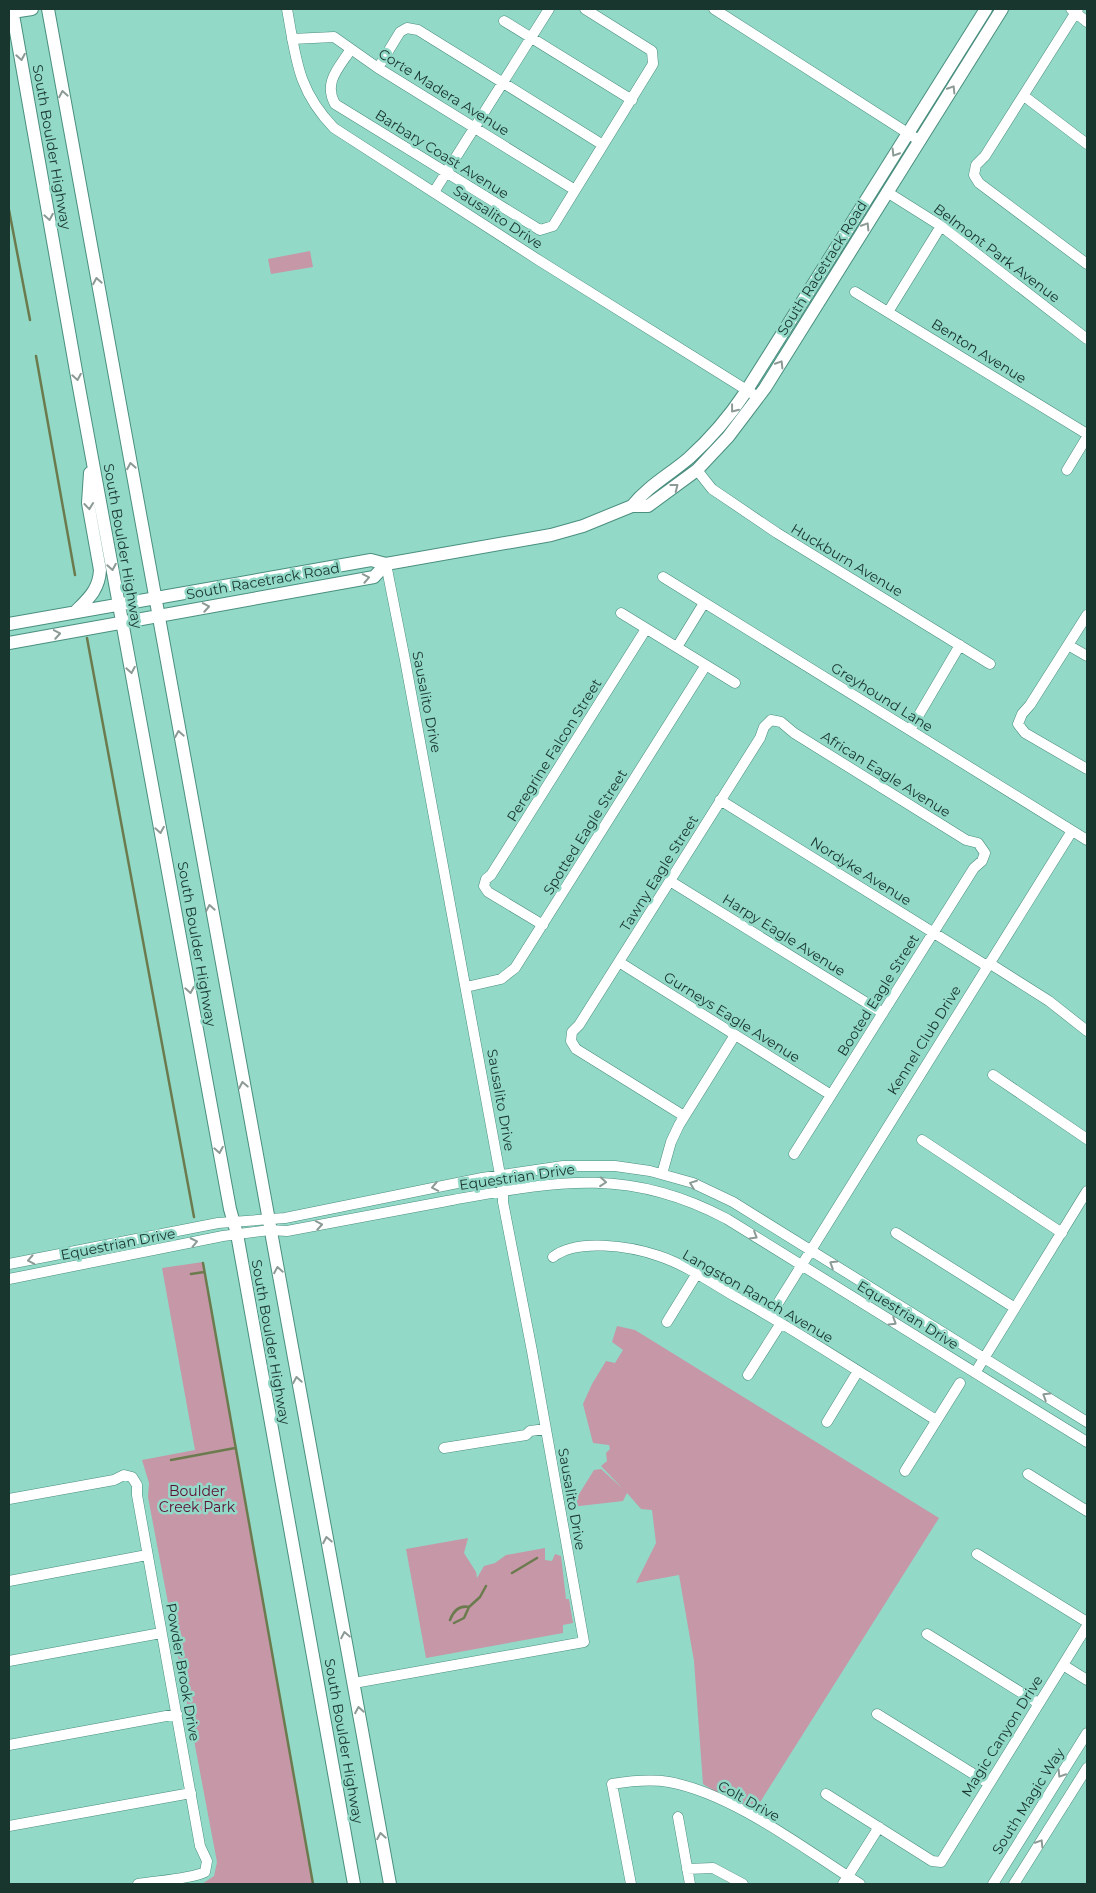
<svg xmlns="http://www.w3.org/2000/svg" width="1096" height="1893" font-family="Montserrat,sans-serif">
	<rect width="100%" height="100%" fill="#93d9c7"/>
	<!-- green -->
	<path fill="#c597a7" d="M310 251 313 267 271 274 268 259Z
		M203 1262 313 1884H202L214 1876 217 1862 148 1497 149 1483 142 1460 195 1450 162 1268Z
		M617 1326 635 1330 939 1518 752 1815 703 1784 694 1661 679 1575 636 1583 656 1543 652 1510 641 1509 627 1493 623 1501 571 1507 594 1470 601 1469 622 1488 601 1466 607 1461 606 1453 610 1449 609 1445 593 1443 583 1404 592 1384 606 1361 615 1363 623 1350 612 1342Z
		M468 1538 464 1553 476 1572 477 1578 484 1566 495 1563 506 1555 545 1548V1560L552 1561 555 1554 561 1556 566 1599H569L573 1623 563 1625V1633L426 1658 406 1549Z"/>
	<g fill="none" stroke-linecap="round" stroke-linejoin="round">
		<!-- stream -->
		<path stroke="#6b7b4e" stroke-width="2.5" d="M9 210 30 320
			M36 356 75 575
			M87 638 194 1217
			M203 1263 313 1884
			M191 1274 204 1272
			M171 1460 235 1448
			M512 1573 537 1558
			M450 1620C453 1612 459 1605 469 1607
			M454 1623 464 1618 469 1607 480 1597 486 1586"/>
		<!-- minor casing -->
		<g stroke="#4a8f7f" stroke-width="11">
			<path id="minor" d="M287 9C296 58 297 90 334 128L540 261 753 394
				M714 9 920 141
				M1071 9 1087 22
				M1078 9 985 156 976 165 974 175 979 183 1087 264
				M504 21 632 100
				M292 39 334 37 378 68 575 190
				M351 49C339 68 323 82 335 104L540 230 553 226 653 64 652 51 585 9
				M378 68 400 32 407 28 418 30 603 145
				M1024 96 1087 144
				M434 192 549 9
				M887 192 941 226 1087 339
				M855 292 1087 434
				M888 312 941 226
				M697 470 712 489 777 533 990 664
				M1067 470 1087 437
				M663 577 1087 840
				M621 613 735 683
				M1087 615 1030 705 1022 714 1018 724 1025 733 1087 769
				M1068 645 1087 656
				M677 647 704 603
				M910 730 960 645
				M720 800 987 966
				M670 881 883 1013
				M543 925 488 892 484 886 486 879 491 875 646 629
				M619 962 831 1095
				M989 963 1049 1001 1087 1031
				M466 987 501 979 515 968 706 665
				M993 1075 1087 1139
				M684 1116 576 1049 571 1041 572 1032 579 1025 760 738 764 727 771 720 781 722 794 733 966 840 978 843 985 853 982 861 974 868 794 1154
				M922 1140 1062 1233
				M662 1174 671 1142 679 1125 735 1035
				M896 1233 1015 1308
				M553 1257C577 1238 630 1246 659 1256 686 1265 712 1283 736 1297 804 1335 870 1379 936 1420
				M9 1264 218 1223 285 1218 482 1178 563 1166H615L650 1171 693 1183 733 1202 1087 1422
				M9 1279 223 1236 270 1230 287 1231C340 1221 393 1211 447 1201 553 1182 626 1165 727 1219L1087 1442
				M770 1316 1072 831
				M667 1322 696 1275
				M975 1373 1087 1191
				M748 1375 781 1323
				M827 1422 858 1371
				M444 1448 526 1435 530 1431 546 1429
				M905 1471 960 1383
				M1028 1474 1087 1511
				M9 1499 114 1480 124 1475 132 1477 137 1485V1495L200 1846 207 1861 205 1872C191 1879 156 1881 138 1884
				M977 1554 1087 1622
				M9 1581 147 1555
				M927 1634 1038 1703
				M9 1661 161 1633
				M1063 1665 1087 1680
				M354 1683 584 1642 532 1351 503 1202V1191L405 660 386 564
				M877 1714 988 1783
				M9 1745 177 1714
				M826 1794 932 1861 941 1862 1087 1626
				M678 1817 690 1884
				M9 1826 191 1793
				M687 1869 713 1868 743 1884
				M631 1884 612 1784C631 1781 651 1779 669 1782 734 1794 804 1849 860 1884
				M843 1884 879 1827
				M993 1884 1087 1733
				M1014 1884 1087 1768"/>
		</g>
		<!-- major casing -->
		<g stroke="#4a8f7f" stroke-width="14">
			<path id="major" d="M12 9 76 371 230 1209 237 1234 354 1884
				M48 9 390 1884
				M12 12 32 9
				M632 506C648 486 669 475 689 458 710 439 729 417 745 393L986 9
				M75 612C88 599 99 590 100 570L88 503 90 473
				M9 624 371 560 386 564 551 535 583 526 632 506H648L697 470 728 437 765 388 1002 9
				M9 643 374 577 386 564"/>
		</g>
		<!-- minor -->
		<use href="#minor" stroke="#fff" stroke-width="10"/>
		<!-- major -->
		<use href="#major" stroke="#fff" stroke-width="12"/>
	</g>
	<!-- one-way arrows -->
	<defs><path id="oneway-chevron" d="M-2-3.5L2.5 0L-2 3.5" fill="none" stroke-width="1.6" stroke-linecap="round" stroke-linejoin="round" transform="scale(1.25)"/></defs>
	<g stroke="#8c9a96">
		<use href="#oneway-chevron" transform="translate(21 57) rotate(80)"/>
		<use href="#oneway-chevron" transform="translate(952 89) rotate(-58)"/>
		<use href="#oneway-chevron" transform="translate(63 94) rotate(-100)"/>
		<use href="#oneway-chevron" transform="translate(895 153) rotate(122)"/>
		<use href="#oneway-chevron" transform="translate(49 217) rotate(80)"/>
		<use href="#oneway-chevron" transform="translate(866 226) rotate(-58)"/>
		<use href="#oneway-chevron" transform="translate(97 281) rotate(-100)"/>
		<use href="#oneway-chevron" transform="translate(780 364) rotate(-58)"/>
		<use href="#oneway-chevron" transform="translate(77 377) rotate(80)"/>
		<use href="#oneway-chevron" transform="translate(734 409) rotate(128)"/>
		<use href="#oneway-chevron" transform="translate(131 466) rotate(-100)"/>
		<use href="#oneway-chevron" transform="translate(675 487) rotate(-38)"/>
		<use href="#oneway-chevron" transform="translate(89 506) rotate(84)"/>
		<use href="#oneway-chevron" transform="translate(112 567) rotate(80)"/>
		<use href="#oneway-chevron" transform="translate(366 578) rotate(-11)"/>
		<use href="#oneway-chevron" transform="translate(206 607) rotate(-10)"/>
		<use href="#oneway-chevron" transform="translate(57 634) rotate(-10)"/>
		<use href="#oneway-chevron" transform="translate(131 670) rotate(80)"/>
		<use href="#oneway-chevron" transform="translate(179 734) rotate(-100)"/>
		<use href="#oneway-chevron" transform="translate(160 830) rotate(80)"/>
		<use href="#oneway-chevron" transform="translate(210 908) rotate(-100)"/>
		<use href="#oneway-chevron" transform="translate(190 990) rotate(80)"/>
		<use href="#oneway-chevron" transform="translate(243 1085) rotate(-101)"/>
		<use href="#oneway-chevron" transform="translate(219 1150) rotate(80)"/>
		<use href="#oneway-chevron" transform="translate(603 1182) rotate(5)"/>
		<use href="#oneway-chevron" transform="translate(693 1184) rotate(-159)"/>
		<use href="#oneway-chevron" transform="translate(435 1187) rotate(169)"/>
		<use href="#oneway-chevron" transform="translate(319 1225) rotate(-10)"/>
		<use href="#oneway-chevron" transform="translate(754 1236) rotate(31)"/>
		<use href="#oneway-chevron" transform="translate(194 1242) rotate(-12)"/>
		<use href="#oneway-chevron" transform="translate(31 1260) rotate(169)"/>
		<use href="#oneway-chevron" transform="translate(833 1264) rotate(-148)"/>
		<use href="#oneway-chevron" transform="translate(278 1270) rotate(-100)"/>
		<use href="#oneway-chevron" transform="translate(893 1322) rotate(32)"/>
		<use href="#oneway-chevron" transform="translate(297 1380) rotate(-100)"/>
		<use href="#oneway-chevron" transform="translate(1046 1396) rotate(-148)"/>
		<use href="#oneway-chevron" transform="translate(327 1540) rotate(-101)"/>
		<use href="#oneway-chevron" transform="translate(345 1635) rotate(-101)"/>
		<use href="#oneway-chevron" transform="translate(359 1710) rotate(-100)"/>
		<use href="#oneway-chevron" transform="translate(1061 1774) rotate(122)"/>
		<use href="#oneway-chevron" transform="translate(381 1836) rotate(-100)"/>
		<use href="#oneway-chevron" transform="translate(1040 1843) rotate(-58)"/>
	</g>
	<g text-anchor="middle" stroke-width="5" stroke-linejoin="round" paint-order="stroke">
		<!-- street labels -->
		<g font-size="14" fill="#18352e" stroke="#93d9c7">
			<text transform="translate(444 92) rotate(32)" y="5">Corte Madera Avenue</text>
			<text transform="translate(52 147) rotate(80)" y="5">South Boulder Highway</text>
			<text transform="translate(442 154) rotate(32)" y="5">Barbary Coast Avenue</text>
			<text transform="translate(498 217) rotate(33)" y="5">Sausalito Drive</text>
			<text transform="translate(997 253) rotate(37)" y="5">Belmont Park Avenue</text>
			<text transform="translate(822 268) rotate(-58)" y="5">South Racetrack Road</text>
			<text transform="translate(979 351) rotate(32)" y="5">Benton Avenue</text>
			<text transform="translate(123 546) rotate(80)" y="5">South Boulder Highway</text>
			<text transform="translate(847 560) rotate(31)" y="5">Huckburn Avenue</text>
			<text transform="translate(263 581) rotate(-10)" y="5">South Racetrack Road</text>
			<text transform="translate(882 697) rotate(32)" y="5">Greyhound Lane</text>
			<text transform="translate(427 702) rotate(79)" y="5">Sausalito Drive</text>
			<text transform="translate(554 750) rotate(-58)" y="5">Peregrine Falcon Street</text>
			<text transform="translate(886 774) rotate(32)" y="5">African Eagle Avenue</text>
			<text transform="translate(585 832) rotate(-58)" y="5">Spotted Eagle Street</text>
			<text transform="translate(861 871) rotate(32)" y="5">Nordyke Avenue</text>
			<text transform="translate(659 873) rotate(-58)" y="5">Tawny Eagle Street</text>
			<text transform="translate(784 935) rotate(32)" y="5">Harpy Eagle Avenue</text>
			<text transform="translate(197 944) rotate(80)" y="5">South Boulder Highway</text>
			<text transform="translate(878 995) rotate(-58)" y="5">Booted Eagle Street</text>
			<text transform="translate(732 1017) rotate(32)" y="5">Gurneys Eagle Avenue</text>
			<text transform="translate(924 1040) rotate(-58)" y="5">Kennel Club Drive</text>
			<text transform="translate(501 1100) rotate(80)" y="5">Sausalito Drive</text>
			<text transform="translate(517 1177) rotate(-8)" y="5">Equestrian Drive</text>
			<text transform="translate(118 1244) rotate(-11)" y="5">Equestrian Drive</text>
			<text transform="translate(758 1296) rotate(30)" y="5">Langston Ranch Avenue</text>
			<text transform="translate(908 1315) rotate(32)" y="5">Equestrian Drive</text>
			<text transform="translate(271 1342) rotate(80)" y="5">South Boulder Highway</text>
			<text transform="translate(572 1499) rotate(80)" y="5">Sausalito Drive</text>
			<text transform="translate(183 1672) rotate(80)" y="5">Powder Brook Drive</text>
			<text transform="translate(1002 1736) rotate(-58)" y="5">Magic Canyon Drive</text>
			<text transform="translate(344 1741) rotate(80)" y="5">South Boulder Highway</text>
			<text transform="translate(749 1801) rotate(29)" y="5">Colt Drive</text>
			<text transform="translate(1028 1801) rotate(-58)" y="5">South Magic Way</text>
		</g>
		<!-- park labels -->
		<g font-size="14" fill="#5b0d33" stroke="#93d9c7">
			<text x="197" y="1496">Boulder<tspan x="197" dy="16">Creek Park</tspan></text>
		</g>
	</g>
	<!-- border -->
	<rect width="1096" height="1893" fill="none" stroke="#18352e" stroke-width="20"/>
</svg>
